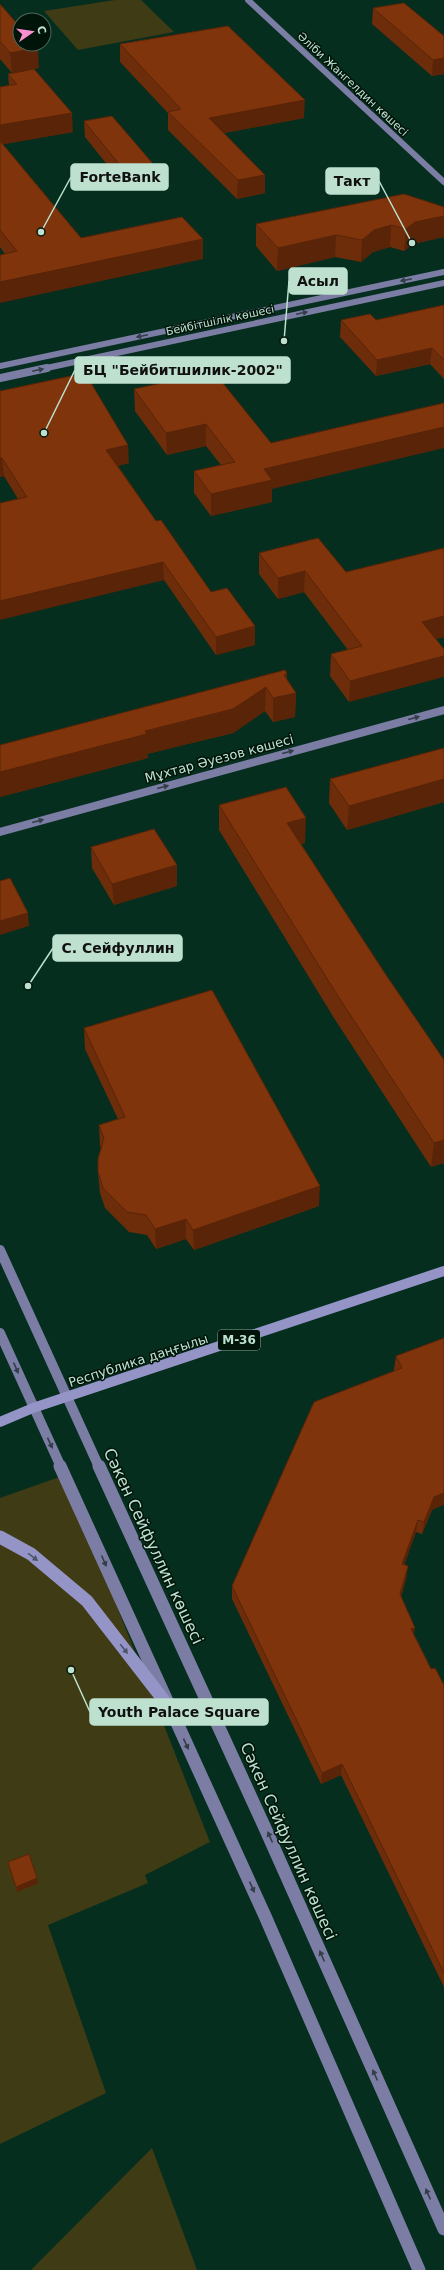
<svg xmlns="http://www.w3.org/2000/svg" width="444" height="2270" font-family="'DejaVu Sans',sans-serif">
	<rect width="100%" height="100%" fill="#052e1f"/>
	<!-- green -->
	<path fill="#3f3b14" d="M115 0H141L174 32 78 50 44 11Z
		M65 1475 210 1842 145 1875 148 1883 48 1925 106 2093 0 2144V1498Z
		M152 2148 197 2270H31Z"/>
	<g fill="none" stroke-linecap="round" stroke-linejoin="round">
		<!-- secondary-far3 -->
		<path stroke="#7c7da4" stroke-width="6" d="M248 0 444 182
			M0 366 444 272
			M42 369 444 283"/>
		<!-- secondary-far2 -->
		<path stroke="#7c7da4" stroke-width="8" d="M0 378 47 368
			M0 832 444 710"/>
		<!-- secondary-far1 -->
		<path stroke="#7c7da4" stroke-width="10" d="M0 1250 99 1467
			M0 1333 61 1467"/>
		<!-- secondary -->
		<path stroke="#7c7da4" stroke-width="13" d="M60 1466 265 1916 419 2270
			M99 1466 265 1828 444 2229"/>
		<!-- primary-far1 -->
		<path stroke="#9494c7" stroke-width="10" d="M0 1422 33 1408 444 1271"/>
		<!-- primary -->
		<path stroke="#9494c7" stroke-width="13" d="M0 1537 31 1554 87 1601 169 1707"/>
	</g>
	<!-- wall -->
	<path fill="#6d2d0a" d="M0 4 39 68 12 73 0 59Z
		M373 8 444 36V74L432 76 372 24Z
		M120 44 304 118 224 133 265 193 237 199 168 130V113L120 62Z
		M8 74 73 132 3 144 81 238 203 239V259L5 254 0 247V87L9 85Z
		M84 121 154 181 125 187 85 137Z
		M444 207V237L413 244 404 251 390 247 373 252 361 262 335 257 277 271 256 246V224Z
		M444 305V379L430 364 376 376 340 337 341 320H376Z
		M214 372 272 489V502L211 516 194 493V471L221 465 206 446 167 455 135 411 134 389Z
		M0 391 129 463 118 466 156 521 211 592 255 626V645L216 655 164 580 18 499 4 476 0 477Z
		M259 553 346 572 444 637 436 639 349 702 330 676 331 654 348 650 304 592 278 599 259 574Z
		M287 673 286 679 296 693 295 717 273 722 265 711 233 733 147 754 148 758 0 797Z
		M444 748V802L347 830 329 803 330 779Z
		M219 805 305 843 301 844 386 975 444 1060V1163L431 1167 334 1018 219 830Z
		M91 847 177 886 114 905 92 868Z
		M84 1028 319 1206 194 1250 186 1239 156 1249 147 1235 129 1232 105 1208 100 1193 98 1172 101 1148 100 1146 99 1125 118 1119 85 1049Z
		M444 1338 432 1510 422 1534 416 1532 404 1565 408 1566 406 1579 401 1597 414 1635 431 1669 444 1685V1987L341 1775 321 1784 232 1599V1586L394 1370V1369L396 1356Z
		M8 1862 38 1883 17 1892 9 1868Z"/>
	<!-- shaded-wall -->
	<path fill="#592408" d="M38 48 39 68 12 73 10 53Z
		M444 58V74L432 76 433 60Z
		M305 100 304 118 209 136V118Z
		M72 113 73 132 0 145V125Z
		M154 165V181L125 187 124 170Z
		M265 175V193L237 199 238 180Z
		M444 216V237L413 244 404 251 406 229 415 222Z
		M391 225 390 247 373 252 361 262 362 240 374 230Z
		M336 235 335 257 277 271 278 248Z
		M203 239V259L0 303V282Z
		M432 348 430 364 376 376 377 360Z
		M206 424V446L167 455 166 433Z
		M444 427V448L272 489V502L211 516V494L264 469Z
		M128 445 129 463 107 468 106 450Z
		M0 458H2L4 476 0 477Z
		M163 562 164 580 0 620V601Z
		M305 571 304 592 278 599V578Z
		M444 616V637L420 643 422 622Z
		M255 626V645L216 655V637Z
		M444 656V677L349 702 350 681Z
		M287 673 286 695 296 693 295 717 273 722V698L284 675Z
		M266 687 265 711 233 733 147 754 148 758 0 797V772L145 731Z
		M444 779V802L347 830 349 806Z
		M306 818 305 843 286 848 287 823Z
		M177 865V886L114 905 112 884Z
		M28 913 29 926 0 935V921Z
		M444 1140V1163L431 1167 434 1143Z
		M320 1186 319 1206 194 1250 193 1230Z
		M186 1219V1239L156 1249 155 1229Z
		M444 1493V1505L432 1510 422 1534 424 1522 434 1497Z
		M418 1520 416 1532 400 1576 402 1564Z
		M408 1566 406 1579 398 1606 400 1594Z
		M415 1628 413 1640 411 1629Z
		M342 1764 341 1775 321 1784 322 1773Z
		M37 1878 38 1883 17 1892 16 1887Z"/>
	<!-- building -->
	<path fill="#7f340c" stroke="#592408" d="M404 3 444 36V58L433 60 373 8Z
		M0 4 20 27V44H35L38 48 10 53 0 41Z
		M228 26 305 100 209 118 265 175 238 180 168 112 181 109 120 44Z
		M34 69 72 113 0 125V87L17 84 8 74Z
		M112 116 154 165 124 170 84 121Z
		M0 141 81 238 182 217 203 239 0 282V255L17 251 0 230Z
		M404 194 444 207V216L415 222 406 229 391 225 374 230 362 240 336 235 278 248 256 224Z
		M444 305V360L432 348 377 360 341 320 370 314 376 320Z
		M214 372 271 443 444 403V427L264 469 272 480 211 494 194 471 235 462 206 424 166 433 134 389Z
		M85 373 128 445 106 450 156 521 161 520 211 592 227 588 255 626 216 637 163 562 0 601V503L27 497 2 458H0V391Z
		M318 538 346 572 444 548V616L422 622 444 649V656L350 681 331 654 362 646 305 571 278 578 259 553Z
		M285 670 287 673 284 675 296 693 273 698 266 687 233 709 145 731 147 734 0 772V745Z
		M444 748V779L349 806 330 779Z
		M286 787 306 818 287 823 386 975 444 1060V1140L434 1143 336 993 219 805Z
		M154 829 177 865 112 884 91 847Z
		M10 878 28 913 0 921V881Z
		M212 990 320 1186 193 1230 186 1219 155 1229 146 1215 127 1212 103 1188 98 1172V1159L104 1138 99 1125 125 1117 84 1028Z
		M444 1338V1493L434 1497 424 1522 418 1520 402 1564 408 1566 400 1594 415 1628 411 1629 431 1669 435 1668 444 1685V1973L342 1764 322 1773 232 1586 314 1402 402 1368 396 1356Z
		M29 1854 37 1878 16 1887 8 1862Z"/>
	<!-- one-way arrows -->
	<defs><path id="oneway-solid" d="M-6-.8H1V-3.2L6.5 0L1 3.2V.8H-6Z"/></defs>
	<g fill="#323e48">
		<use href="#oneway-solid" transform="translate(406 280) rotate(168)"/>
		<use href="#oneway-solid" transform="translate(302 313) rotate(-12)"/>
		<use href="#oneway-solid" transform="translate(142 336) rotate(168)"/>
		<use href="#oneway-solid" transform="translate(38 370) rotate(-12)"/>
		<use href="#oneway-solid" transform="translate(414 718) rotate(-15)"/>
		<use href="#oneway-solid" transform="translate(288 752) rotate(-15)"/>
		<use href="#oneway-solid" transform="translate(163 787) rotate(-15)"/>
		<use href="#oneway-solid" transform="translate(38 821) rotate(-15)"/>
		<use href="#oneway-solid" transform="translate(16 1368) rotate(66)"/>
		<use href="#oneway-solid" transform="translate(50 1443) rotate(65)"/>
		<use href="#oneway-solid" transform="translate(104 1561) rotate(66)"/>
		<use href="#oneway-solid" transform="translate(186 1744) rotate(65)"/>
		<use href="#oneway-solid" transform="translate(270 1837) rotate(-114)"/>
		<use href="#oneway-solid" transform="translate(252 1887) rotate(65)"/>
		<use href="#oneway-solid" transform="translate(322 1956) rotate(-114)"/>
		<use href="#oneway-solid" transform="translate(375 2075) rotate(-114)"/>
		<use href="#oneway-solid" transform="translate(428 2194) rotate(-114)"/>
	</g>
	<g fill="#4a5468">
		<use href="#oneway-solid" transform="translate(33 1557) rotate(37)"/>
		<use href="#oneway-solid" transform="translate(124 1649) rotate(52)"/>
	</g>
	<g text-anchor="middle" stroke-width="3" stroke-linejoin="round" paint-order="stroke">
		<!-- far-street labels -->
		<g font-size="11" fill="#bde0cf" stroke="#00140a">
			<text transform="translate(353 84) rotate(43)" y="4">Әліби Жангелдин көшесі</text>
			<text transform="translate(220 320) rotate(-12)" y="4">Бейбітшілік көшесі</text>
		</g>
		<!-- shield labels -->
		<rect fill="#00140a" stroke="#84a394" stroke-width="1" x="218" y="1330" width="42" height="20" rx="3"/>
		<g font-size="12" font-weight="bold" fill="#bde0cf">
			<text x="239" y="1344">M-36</text>
		</g>
		<!-- street labels -->
		<g font-size="13" fill="#bde0cf" stroke="#00140a">
			<text transform="translate(219 758) rotate(-15)" y="5">Мұхтар Әуезов көшесі</text>
			<text transform="translate(138 1360) rotate(-18)" y="5">Республика даңғылы</text>
		</g>
		<!-- near-street labels -->
		<g font-size="16" fill="#bde0cf" stroke="#00140a">
			<text transform="translate(154 1546) rotate(65)" y="6">Сәкен Сейфуллин көшесі</text>
			<text transform="translate(289 1841) rotate(66)" y="6">Сәкен Сейфуллин көшесі</text>
		</g>
	</g>
	<!-- callouts -->
	<path fill="none" stroke="#bde0cf" stroke-width="1.5" d="M41 232L71 177M412 243L379 181M284 341L289 281M44 433L75 370M28 986L53 948M71 1670L90 1712"/>
	<g fill="#bde0cf" stroke="#00140a" stroke-width="1.5">
		<circle cx="41" cy="232" r="4"/>
		<circle cx="412" cy="243" r="4"/>
		<circle cx="284" cy="341" r="4"/>
		<circle cx="44" cy="433" r="4"/>
		<circle cx="28" cy="986" r="4"/>
		<circle cx="71" cy="1670" r="4"/>
	</g>
	<g fill="#bde0cf" stroke="#bde0cf" stroke-width="1.5">
		<rect x="71" y="164" width="97" height="26" rx="4"/>
		<rect x="326" y="168" width="53" height="26" rx="4"/>
		<rect x="289" y="268" width="58" height="26" rx="4"/>
		<rect x="75" y="357" width="215" height="26" rx="4"/>
		<rect x="53" y="935" width="129" height="26" rx="4"/>
		<rect x="90" y="1699" width="178" height="26" rx="4"/>
	</g>
	<g font-size="14" text-anchor="middle" font-weight="bold" fill="#111">
		<text x="120" y="182">ForteBank</text>
		<text x="352" y="186">Такт</text>
		<text x="318" y="286">Асыл</text>
		<text x="183" y="375">БЦ "Бейбитшилик-2002"</text>
		<text x="118" y="953">С. Сейфуллин</text>
		<text x="179" y="1717">Youth Palace Square</text>
	</g>
	<!-- north arrow -->
	<g transform="translate(32 32) rotate(77)"><circle r="19" fill="#00140a" stroke="#4c6659"/>
	<path d="M0-3L7 15L0 10L-7 15Z" fill="#f790ce"/>
	<text y="-6" font-size="11" font-weight="bold" text-anchor="middle" fill="#bde0cf">С</text>
	</g>
</svg>
